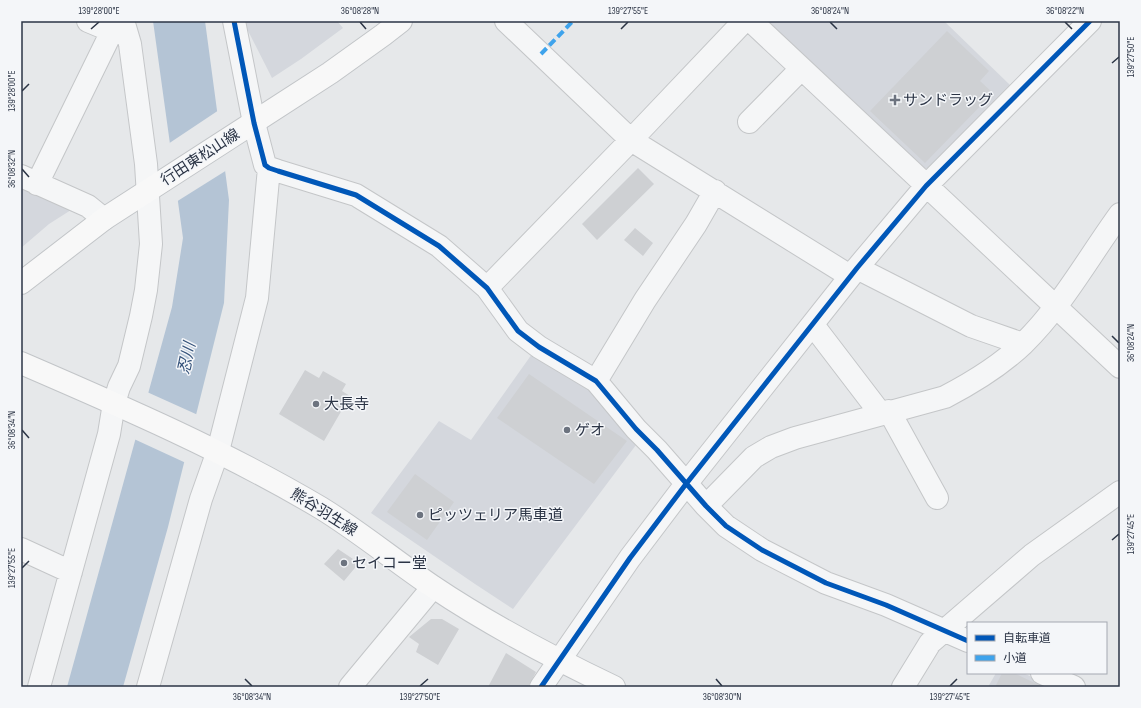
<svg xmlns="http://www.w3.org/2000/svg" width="1141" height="708" font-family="'Sofia Sans Condensed','Noto Sans JP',sans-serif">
	<rect width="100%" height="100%" fill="#e6e8ea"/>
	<!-- built -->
	<path fill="#d4d7dd" d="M243 21H337L343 28 301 59 272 78Z
		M767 21H944L1010 85 932 169 924 168Z
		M21 187 71 210 49 224 21 248Z
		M532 354 580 379 639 441 513 609 475 584 371 513 439 421 471 440Z
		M996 673H1023L1055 687H988Z"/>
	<!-- water -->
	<path fill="#b4c4d5" d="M153 21H205L229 200 224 303 168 527 123 687H67L172 307 183 238Z"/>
	<!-- pier -->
	<path fill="#e6e8ea" d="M219 110 227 170 176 202 168 144Z
		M147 392 198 415 186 463 134 439Z"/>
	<!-- building -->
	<path fill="#ced0d3" d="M947 31 989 71 980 81 993 93 925 163 870 111Z
		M638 168 654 184 597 240 582 224Z
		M635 228 653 243 643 256 624 240Z
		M305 370 319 378 323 371 346 384 342 391 350 396 324 441 279 414Z
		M529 374 627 441 594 484 497 418Z
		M415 474 454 502 427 540 387 512Z
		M338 549 359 563 344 581 324 564Z
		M431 619H442L459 629 438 665 416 652 419 644 409 637Z
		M506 653 536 672 528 687H488Z
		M1002 673H1014L1043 687H995Z"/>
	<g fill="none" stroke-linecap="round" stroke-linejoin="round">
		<!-- minor casing -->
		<g stroke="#c4c6c8" stroke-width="24">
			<path id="minor" d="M88 21 112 31 125 27
				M234 21 254 123 265 165 269 168 278 171 356 195 439 246 487 288 518 331 539 347 596 381 636 429 657 450 706 506 726 526 762 550 826 583 886 605 968 641
				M506 21 631 140 850 276
				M751 21 1120 367
				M749 122 801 69
				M21 176 88 206 104 219
				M37 184 112 31
				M857 268 971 326 1023 344
				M487 288 631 140 744 21
				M813 325 881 414
				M596 381 645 300 696 224 715 191
				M889 411 937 498
				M706 506 754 457 771 447 795 438 945 397C970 384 1002 364 1023 344 1062 306 1088 258 1120 214
				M21 549 71 572
				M1042 673 1074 687
				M39 687 109 434 114 403 119 387 129 366 141 316 146 290 151 244 146 164 130 44 125 27 122 21
				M148 687 201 499 218 451 257 298 269 168
				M350 687 433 587
				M541 687 630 558 686 484 857 268 926 186 1090 21
				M903 687 930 643 1032 555 1120 492"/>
		</g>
		<!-- major casing -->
		<g stroke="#c2c5c8" stroke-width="24">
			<path id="major" d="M21 283 104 219 330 73 383 35 401 21
				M21 363C123 407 225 451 321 508 360 532 395 561 432 586 490 625 551 657 614 687"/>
		</g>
		<!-- minor -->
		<use href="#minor" stroke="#f5f6f7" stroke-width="22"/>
		<!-- major -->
		<use href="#major" stroke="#f8f8f8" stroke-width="22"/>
		<!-- quiet -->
		<path stroke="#3ea3ec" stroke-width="4" stroke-dasharray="8 4" stroke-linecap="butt" d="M541 54 573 21"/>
		<!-- cycleway casing -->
		<g stroke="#f4f6f9" stroke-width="8">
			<path id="cycleway" d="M234 21 254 123 265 165 269 168 278 171 356 195 439 246 487 288 518 331 539 347 596 381 636 429 657 450 706 506 726 526 762 550 826 583 886 605 968 641
				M541 687 630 558 686 484 857 268 926 186 1090 21"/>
		</g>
		<!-- cycleway -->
		<use href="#cycleway" stroke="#0057b8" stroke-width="5"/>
	</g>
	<!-- ticks -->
	<path fill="none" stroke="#2b3445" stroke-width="1.5" d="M360 22 366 29M830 22 837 29M1065 22 1072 29M91 29 99 22M621 29 628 22M1112 63 1119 57M22 91 29 84M22 169 29 177M1112 336 1119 343M22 430 29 438M1112 540 1119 534M22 568 29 561M245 679 252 686M716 679 722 686M420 686 428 679M950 686 957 679"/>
	<!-- markers -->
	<g fill="#6c737f" stroke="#f4f6f9" stroke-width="1.5">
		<path d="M893 94h4v4h4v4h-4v4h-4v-4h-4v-4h4z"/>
		<circle cx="316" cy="404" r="4"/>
		<circle cx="567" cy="430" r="4"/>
		<circle cx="420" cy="515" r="4"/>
		<circle cx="344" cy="563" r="4"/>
	</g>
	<g text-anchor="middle" stroke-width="3" stroke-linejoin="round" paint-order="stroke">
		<!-- poi labels -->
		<g font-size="15" fill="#2b3445" stroke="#f4f6f9" text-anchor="start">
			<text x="903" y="105">サンドラッグ</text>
			<text x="324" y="409">大長寺</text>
			<text x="575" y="435">ゲオ</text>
			<text x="428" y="520">ピッツェリア馬車道</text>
			<text x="352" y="568">セイコー堂</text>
		</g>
		<!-- street labels -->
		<g font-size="15" fill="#2b3445" stroke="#f4f6f9">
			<text transform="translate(200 157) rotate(-33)" y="5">行田東松山線</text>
			<text transform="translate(324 512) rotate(32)" y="5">熊谷羽生線</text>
		</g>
		<!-- water labels -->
		<g font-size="16" font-style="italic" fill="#34527a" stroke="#f4f6f9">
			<text transform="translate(186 358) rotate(-78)" y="6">忍川</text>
		</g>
	</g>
	<!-- border -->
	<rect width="1141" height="708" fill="none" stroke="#f4f6f9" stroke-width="44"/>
	<!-- legend -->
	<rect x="967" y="622" width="140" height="52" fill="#f4f6f9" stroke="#a4a8b1"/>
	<rect x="975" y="635" width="20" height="6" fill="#0057b8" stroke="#a4a8b1"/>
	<text x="1003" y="642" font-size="12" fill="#2b3445">自転車道</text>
	<rect x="975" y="655" width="20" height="6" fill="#3ea3ec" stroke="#a4a8b1"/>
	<text x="1003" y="662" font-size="12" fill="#2b3445">小道</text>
	<rect x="22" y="22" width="1097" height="664" fill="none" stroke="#2b3445" stroke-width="1.5"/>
	<g font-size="10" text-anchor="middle" fill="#2b3445">
		<text x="99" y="14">139°28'00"E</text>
		<text x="360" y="14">36°08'28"N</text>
		<text x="628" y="14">139°27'55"E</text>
		<text x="830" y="14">36°08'24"N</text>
		<text x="1065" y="14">36°08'22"N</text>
		<text transform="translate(1130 57) rotate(-90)" y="4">139°27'50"E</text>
		<text transform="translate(11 91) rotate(-90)" y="4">139°28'00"E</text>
		<text transform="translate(11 169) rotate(-90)" y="4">36°08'32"N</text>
		<text transform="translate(1130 343) rotate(-90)" y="4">36°08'24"N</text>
		<text transform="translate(11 430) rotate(-90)" y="4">36°08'34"N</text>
		<text transform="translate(1130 534) rotate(-90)" y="4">139°27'45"E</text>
		<text transform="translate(11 568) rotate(-90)" y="4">139°27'55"E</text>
		<text x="252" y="700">36°08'34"N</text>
		<text x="420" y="700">139°27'50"E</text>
		<text x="722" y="700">36°08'30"N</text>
		<text x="950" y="700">139°27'45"E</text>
	</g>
</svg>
